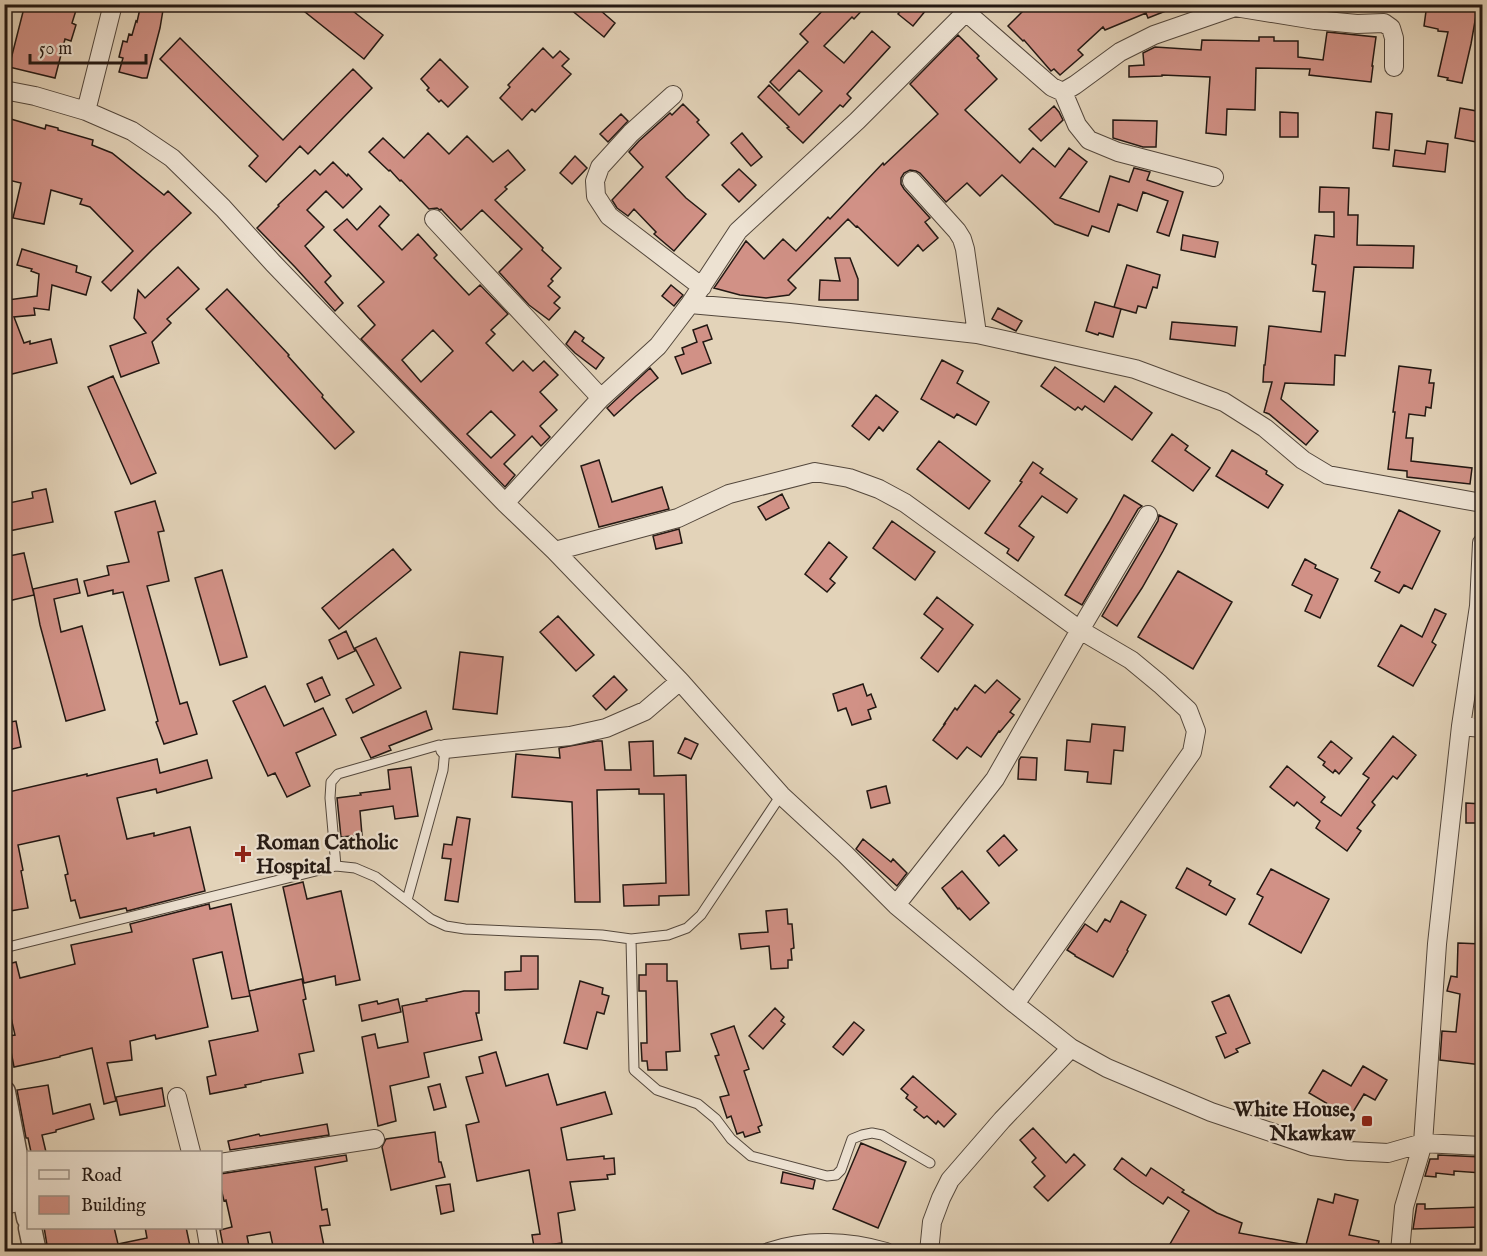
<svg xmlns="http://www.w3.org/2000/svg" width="1487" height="1256" font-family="'IM FELL English',serif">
	<rect width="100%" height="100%" fill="#e3d3b9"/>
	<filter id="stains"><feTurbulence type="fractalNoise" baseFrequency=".00333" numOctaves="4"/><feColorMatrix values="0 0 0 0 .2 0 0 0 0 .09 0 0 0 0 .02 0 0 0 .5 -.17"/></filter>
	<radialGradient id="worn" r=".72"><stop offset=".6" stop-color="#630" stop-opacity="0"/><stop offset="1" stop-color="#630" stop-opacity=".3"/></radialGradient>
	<!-- building -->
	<path fill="#d19186" stroke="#231813" stroke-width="1.5" fill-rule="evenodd" d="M25 4H78L72 23 76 25 71 41 65 39 55 78 9 67Z
		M141 4H164L160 28 147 78H142L119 72 123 58 119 57 123 41 127 42 129 34 132 35 136 21 137 22Z
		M295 4H344L383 35 364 59Z
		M564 4H593L615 23 604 37Z
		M829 4H868L854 19 852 17 824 46 844 63 872 31 890 47 847 94 851 98 843 107 840 105 803 143 787 128 789 127 758 97 769 85 799 115 822 91 799 70 779 91 770 82 808 42 800 34Z
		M906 4H931L913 26 898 14Z
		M1030 4H1181V5L1148 18 1146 13 1105 30 1103 27 1078 50 1083 55 1060 75 1054 69 1051 71 1024 40 1023 41 1008 26Z
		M1427 4H1478L1471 44 1462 83 1447 80 1448 78 1438 76 1448 32 1438 31V29L1424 26Z
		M1327 32 1376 37 1372 66H1373L1371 82 1309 75 1310 69 1256 68 1255 110 1227 109 1226 135 1206 133 1210 77 1162 75V76L1129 77V66L1144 65 1143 53 1155 47 1201 50 1202 40 1259 41V37H1274V41H1298V57L1323 60Z
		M958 35 979 56 977 58 997 79 965 110 1020 163 1033 148 1055 167 1069 148 1087 162 1060 198 1099 212 1110 176 1129 182 1134 168 1150 172 1147 180 1183 192 1169 236 1157 232 1168 201 1143 192 1137 211 1118 204 1109 232 1092 226 1088 236 1055 224 1002 175 980 196 967 183 946 202 920 173 916 171 910 170 904 173 901 178V184L904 189 930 218 925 222 938 238 923 251 918 245 898 266 857 226 856 227 848 219 788 280 796 288 789 295 766 298 740 295 714 288 746 241 764 259 783 239 796 251 828 217 830 219 883 163 884 165 938 114 910 84Z
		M180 38 283 140 353 69 372 88 308 154 300 146 266 182 249 166 258 156 160 59Z
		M543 48 553 58 560 51 569 59 562 66 571 74 535 112 532 109 522 120 500 98 510 87 508 85Z
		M440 59 468 87 448 107 441 100 439 102 427 90 429 88 421 79Z
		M683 104 699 120 697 122 709 135 666 177 686 198 706 214 674 251 654 234 656 232 634 209 628 216 617 208 612 200 643 167 629 152 639 141 670 113 672 115Z
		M1054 106 1059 112 1063 120 1041 141 1029 129Z
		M1460 108 1482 112V143L1455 138Z
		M1280 112 1298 113V137H1280Z
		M1376 112 1392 114 1389 150 1373 148Z
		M621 114 628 121 608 142 600 134Z
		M4 117 45 129 46 125 58 128V130L93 140 92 145 112 153 164 195 168 191 191 213 152 250 111 291 102 282 133 251 90 207 80 204 82 199 51 190 44 224 13 218 21 183 4 179Z
		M1113 120 1157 121 1156 147H1143L1113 138Z
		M428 133 449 154 467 136 493 162 508 150 525 170 505 187 507 189 495 200 543 248 542 250 561 268 551 279 553 281 548 286 560 297 554 303 560 308 549 320 529 305 499 272 522 249 482 210 461 230 441 209 440 210 437 208 429 209 401 180 400 181 390 170 389 171 369 152 383 138 404 158Z
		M742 133 762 157 751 166 731 143Z
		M1427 141 1448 144 1445 172 1393 166 1395 150 1425 154Z
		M575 156 587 168 572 184 560 173Z
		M333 162 347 176 348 174 362 189 343 208 326 191 307 210 324 227 305 246 331 276 325 282 343 303 335 311 295 267 257 228 279 206 278 205 315 170 320 175Z
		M739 169 756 185 739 202 722 185Z
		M1320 187 1349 188 1348 215H1358L1357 245 1414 246 1413 268 1354 267 1345 356 1335 355 1334 385 1285 383 1281 399 1318 431 1306 445 1269 414 1264 412 1272 382H1263L1264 365H1265L1269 326 1321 332 1325 292 1313 291 1316 265 1312 264 1315 235 1334 237V212H1319Z
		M380 206 389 215 379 226 402 250 418 234 437 255 434 258 469 295 480 285 508 314 491 330 495 334 486 343 513 371 523 361 533 371 544 361 558 375 540 392 557 410 540 426 550 437 541 446 532 436 504 464 515 475 505 487 361 339 375 325 358 306 384 282 334 230 347 219 357 230ZM433 330 453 351 421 382 402 360ZM491 411 515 435 491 458 467 434Z
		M1183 235 1218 242 1215 257 1181 250Z
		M22 249 77 266 76 272 91 277 86 295 52 285 49 310 34 308 35 315 14 317 24 343 30 341V344L51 339 57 363 4 376V295H6L8 300 37 296 39 274 31 271 32 269 17 265Z
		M835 258H850L858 279V300H819L820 280 840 281Z
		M1127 265 1160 275 1157 288 1153 287 1146 308 1138 306 1136 313 1114 307Z
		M178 267 199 289 167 319 171 323 152 342 159 363 121 377 110 346 146 333 134 318 138 290 145 298Z
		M671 285 683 295 674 306 662 296Z
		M227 289 289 355 288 356 323 395 322 397 354 432 335 449 206 309Z
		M1095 302 1121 309 1113 337 1099 333 1098 335 1086 331Z
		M998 308 1022 321 1016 331 992 319Z
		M1172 322 1237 327 1235 346 1170 339Z
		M707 325 712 339 703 342 711 363 682 374 675 357 684 354 682 348 697 342 693 330Z
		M575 331 584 338 582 341 604 358 596 369 575 353 566 344Z
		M942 360 963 371 957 383 989 402 976 425 957 414 954 418 921 399Z
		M1399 366 1431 370 1429 383H1434L1431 408 1426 407 1425 416 1409 414 1406 438H1413L1411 461 1472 468 1470 484 1407 477V471L1388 469 1395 412H1393Z
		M1055 367 1104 402 1115 386 1152 413 1132 440 1085 406 1082 410 1078 407 1075 410 1041 386Z
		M650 368 658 378 636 396 614 416 607 408Z
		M113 376 156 473 131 484 88 387Z
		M876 395 898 412 883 431 879 427 869 440 852 426Z
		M1172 434 1188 446 1185 450 1210 468 1193 491 1152 461Z
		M939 441 990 481 969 509 917 469Z
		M1232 450 1267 471 1266 474 1283 485 1268 508 1216 476Z
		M599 460 612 502 662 487 669 509 599 527 581 466Z
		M1033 462 1043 469 1040 473 1077 499 1067 513 1042 496 1019 526 1034 537 1018 561 1007 553 1009 549 985 533 1022 482 1020 481Z
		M46 489 53 522 4 532V504L33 498 32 492Z
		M782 494 789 508 766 520 758 507Z
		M1124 495 1142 506 1138 509 1082 605 1065 595 1109 522Z
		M155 501 164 531 158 532 169 581 147 586 180 704 187 702 197 734 164 744 156 722 158 721 123 592 113 594V590L88 596 84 581 109 575 107 566 129 562 115 512Z
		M1399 510 1440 531 1412 589 1404 585 1399 593 1375 581 1380 572 1371 568Z
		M1159 515 1177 524 1163 551 1142 588 1117 626 1102 616 1158 521Z
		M892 521 935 552 915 580 873 548Z
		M679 529 682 543 656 549 653 536Z
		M829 542 847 557 830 579 835 583 827 592 805 574Z
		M393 549 411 570 339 629 322 608Z
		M24 553 34 595 4 602V557Z
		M1305 559 1316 565 1315 568 1338 579 1320 618 1305 611 1312 595 1292 585Z
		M222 570 247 657 220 665 195 578Z
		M1178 571 1232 602 1193 669 1138 637Z
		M77 579 80 593 54 599 61 632 82 626 105 710 66 721 40 625 33 589Z
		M937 597 973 625 938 672 921 658 943 629 924 614Z
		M1435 609 1446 614 1432 642 1436 645 1413 686 1378 666 1401 625 1422 637Z
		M558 616 594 655 576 671 540 632Z
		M346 631 355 651 338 659 329 640Z
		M376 638 401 688 353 713 346 699 374 685 355 648Z
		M460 652 503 657 497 714 453 709Z
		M614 676 627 690 606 710 593 696Z
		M322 677 330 695 315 702 307 684Z
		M997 680 1020 699 1010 712 1014 715 1000 732 999 731 981 757 967 747 957 759 933 740 945 724H944L955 708 957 710 975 685 985 693Z
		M863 684 867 696 871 694 876 707 868 710 871 719 852 725 846 708 838 711 833 694Z
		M265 686 284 726 323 708 336 735 296 753 310 786 287 797 275 773 268 776 233 701Z
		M426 711 432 729 389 746 391 750 371 758 361 738Z
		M16 721 21 747 8 750 4 732V723Z
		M1092 724 1125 727 1123 751 1114 750 1111 784 1087 782 1088 772 1065 770 1067 740 1090 742Z
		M1393 736 1416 755 1397 779 1393 776 1372 802 1375 805 1357 828 1361 831 1347 851 1316 828 1320 821 1297 802 1294 806 1270 787 1287 766 1325 797 1321 802 1341 816 1369 778 1363 774Z
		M685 738 698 744 691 759 678 753Z
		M597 741H602L605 770H631L629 742 653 741 654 776 686 775 689 895 659 896V905L624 906 623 885 666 883 664 794H639V789L597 790 600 902H575L572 802 512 797 516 754 560 758 559 748Z
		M1331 741 1352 758 1339 774 1335 770 1333 773 1323 765 1325 762 1318 757Z
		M1021 757 1037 758 1036 780 1018 779 1019 760Z
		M157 759 160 773 207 760 212 778 157 793 156 789 117 798 127 839 154 833V836L190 827 205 891 127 911 126 908 80 918 75 900 71 901 65 875 68 874 59 836 18 845 23 870 21 871 28 908 4 912V793L87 774V776Z
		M411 767 418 816 395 819 393 806 360 811 362 835 341 837 337 798 361 795 360 793 390 789 388 770Z
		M886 786 890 803 871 808 867 791Z
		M1466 803 1482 804V823H1466Z
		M457 817 470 819 458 902 445 900 451 859 442 858 444 844 452 845Z
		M1004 835 1017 850 999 866 987 851Z
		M863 839 891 862 893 859 907 873 897 886 856 849Z
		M1187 868 1211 881 1209 885 1235 899 1226 915 1176 888Z
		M1271 869 1329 899 1301 953 1249 924 1263 897 1257 894Z
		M962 871 989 903 970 920 959 908 958 909 942 888Z
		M303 882 307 899 341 891 360 980 336 985 335 976 304 983 283 887Z
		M1121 901 1146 915 1127 950 1128 951 1113 977 1075 956V955L1067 950 1085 924 1097 932 1105 919 1110 922Z
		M209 904 210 909 231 904 250 996 232 999 222 952 193 959 208 1027 156 1039 155 1035 130 1041 132 1060 107 1063 116 1101 104 1104 92 1048 60 1056V1057L14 1067 8 1036 15 1035 4 987V965L16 962 20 978 75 964 71 945 132 932 130 924Z
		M787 909 788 924H792L794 948 791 949 792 960H788V968L771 969 769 946 741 949 739 934 768 932 766 911Z
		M1458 943 1482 944V1065L1440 1060 1442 1031 1456 1032 1460 994 1447 991 1451 976 1457 977Z
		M521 956H538V989L505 990V972L521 971Z
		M646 964H667V981H677L680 1051 666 1052 667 1070H648L647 1061H642L641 1043H647L646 991H639V975H646Z
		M302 979 306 999 303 1000 314 1051 299 1054 303 1073 261 1081V1082L245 1085 246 1087 210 1094 207 1077 216 1075 209 1041 258 1031 249 991Z
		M580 981 603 988 602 994 609 996 604 1014 597 1012 587 1049 564 1043Z
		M464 991H479V1013H476L482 1040 424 1053 429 1077 390 1086 396 1121 378 1126 362 1037 375 1034 378 1048 408 1042 402 1006 427 1001 426 999Z
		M1229 995 1250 1043 1236 1049 1238 1052 1225 1058 1216 1037 1226 1033 1212 1002Z
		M398 999 401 1012 362 1021 359 1005 377 1001 378 1004Z
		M775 1008 784 1017 781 1021 785 1024 763 1049 749 1036Z
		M854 1022 864 1030 843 1055 833 1047Z
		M734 1026 749 1069 744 1071 762 1125 758 1127 760 1132 745 1137 743 1132 737 1134 731 1116 727 1118 720 1097 729 1095 715 1056 719 1055 711 1034Z
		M496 1052 506 1086 548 1074 557 1105 605 1092 612 1114 561 1128 567 1160 604 1156V1159L614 1158 615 1174 607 1175 608 1179 570 1182 575 1210 558 1213 562 1243 534 1247 532 1235 540 1234 529 1170 477 1181 466 1125 479 1122 466 1077 483 1073 479 1057Z
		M1363 1066 1387 1080 1375 1100 1364 1094 1350 1117 1309 1093 1323 1070 1351 1086Z
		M913 1076 956 1114 944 1127 938 1121 936 1124 927 1116 924 1118 914 1110 917 1107 906 1098 908 1095 901 1089Z
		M440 1084 446 1107 434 1110 428 1087Z
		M48 1085 53 1114 90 1104 94 1119 56 1130V1132L42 1135 46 1152H31L28 1138H26L17 1090Z
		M162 1088 165 1106 120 1115 116 1097Z
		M327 1124 329 1135 230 1150 228 1141 259 1134 260 1136Z
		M1033 1128 1066 1163 1074 1154 1085 1165 1048 1201 1034 1187 1045 1176 1032 1162 1036 1158 1020 1140Z
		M435 1132 439 1162H441L445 1177 391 1190 382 1147 386 1139Z
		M861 1143 906 1162 878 1228 833 1209Z
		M346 1155 347 1161 315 1167 322 1210 327 1209 330 1225 320 1226 325 1251H274L270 1232 247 1236 250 1251H224L220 1230 232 1227 226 1200 224 1201 220 1184V1174Z
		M1438 1155 1482 1157V1173L1454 1171V1175L1436 1173V1177L1425 1176 1430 1159H1438Z
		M1122 1158 1146 1176 1151 1168 1184 1190 1182 1192 1217 1213 1242 1223 1239 1233 1306 1245 1318 1199 1333 1203 1335 1194 1358 1200 1349 1235 1379 1241 1377 1251H1166L1189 1211 1168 1197 1163 1204 1132 1183 1114 1169Z
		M783 1172 815 1180 813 1189 781 1183Z
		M450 1184 454 1211 441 1214 436 1186Z
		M1417 1204H1425V1209L1482 1207V1227L1413 1229Z
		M44 1227H114L118 1244 147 1238 145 1227H186L190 1246 163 1251H48Z"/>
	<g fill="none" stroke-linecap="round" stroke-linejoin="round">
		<!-- service casing -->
		<g stroke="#53473c" stroke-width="11">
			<path id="service" d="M336 866 330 798 331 782 338 774 439 745 445 749 443 770 407 900
				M631 939 634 1070 657 1090 698 1104 716 1119 731 1139 751 1156 827 1176 836 1175 841 1170 852 1139 862 1135 872 1133 882 1135 930 1163
				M4 948 336 866 355 868 376 877 431 919 446 926 465 929 602 935 631 939 668 935 687 928 701 915 781 795"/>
		</g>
		<!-- minor casing -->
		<g stroke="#53473c" stroke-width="20">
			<path id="minor" d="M966 12 1052 87 1063 92 1077 125 1089 140 1118 152 1214 177
				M4 90 35 96 86 111 113 4
				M1063 92 1075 85 1120 52 1154 35 1235 7 1315 20 1357 24 1384 23 1391 28 1394 38V67
				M673 95 631 133 600 167 595 181 596 196 609 216 702 287
				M86 111 132 131 172 158 223 208 273 263 350 343 505 503 555 551 680 681 781 795 845 854 896 905 1015 1004 1071 1048 1107 1068 1211 1112 1312 1146 1349 1151 1388 1153 1423 1143 1482 1146
				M912 181 957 231 962 239 965 249 977 334
				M434 219 601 398
				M690 304 790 313 977 334 1135 369 1224 402 1265 428 1303 460 1328 475 1482 503
				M505 503 601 398 658 346 690 304 738 231 857 121 966 12 970 4
				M555 551 678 518 729 494 815 472 849 478 879 489 905 503 1080 630 1131 660 1160 684 1188 710 1196 731 1192 752 1015 1004
				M1461 726 1482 728
				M445 749 570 736 606 728 645 711 680 681
				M896 905 995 779 1080 630 1148 515
				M177 1097 191 1152
				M220 1163 375 1139
				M4 1205 28 1200
				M206 1228 210 1252
				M769 1252C806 1239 849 1241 886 1252
				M929 1252 932 1222 941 1198 950 1180 1002 1120 1071 1048
				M1400 1252 1404 1207 1423 1143 1437 944 1461 726 1479 606 1482 543"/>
		</g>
		<!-- tertiary casing -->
		<g stroke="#53473c" stroke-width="25">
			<path id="tertiary" d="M4 1092 28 1218
				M30 1228 35 1252"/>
		</g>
		<!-- service -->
		<use href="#service" stroke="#ede2d2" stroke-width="9"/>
		<!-- minor -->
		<use href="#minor" stroke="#ede2d2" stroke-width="18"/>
		<!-- tertiary -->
		<use href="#tertiary" stroke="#ede2d2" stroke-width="22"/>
	</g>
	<!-- markers -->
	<g fill="#8f2418" stroke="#ede2d2" stroke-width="2">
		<path d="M240 845h6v6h6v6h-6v6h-6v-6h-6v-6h6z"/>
		<rect x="1361" y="1115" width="12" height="12" rx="3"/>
	</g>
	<g text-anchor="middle" stroke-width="4.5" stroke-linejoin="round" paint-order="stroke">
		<!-- poi labels -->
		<g font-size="21" font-weight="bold" fill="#231813" stroke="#ede2d2" text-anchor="start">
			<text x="256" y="849">Roman Catholic<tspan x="256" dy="24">Hospital</tspan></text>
			<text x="1355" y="1116" text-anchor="end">White House,<tspan x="1355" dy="24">Nkawkaw</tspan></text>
		</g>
	</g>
	<!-- margin -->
	<rect width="1487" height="1256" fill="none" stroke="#e3d3b9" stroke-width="24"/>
	<rect x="6" y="6" width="1475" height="1244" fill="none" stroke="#231813" stroke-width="3"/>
	<rect x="12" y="12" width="1463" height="1232" fill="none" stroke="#231813" stroke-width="1.5"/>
	<!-- legend -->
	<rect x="27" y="1151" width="195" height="78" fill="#ede2d2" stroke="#9c9186" stroke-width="1.5"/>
	<rect x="39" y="1170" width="30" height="9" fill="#ede2d2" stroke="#9c9186" stroke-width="1.5"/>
	<text x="81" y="1181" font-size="18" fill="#231813">Road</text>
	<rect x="39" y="1196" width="30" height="18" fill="#d19186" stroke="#9c9186" stroke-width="1.5"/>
	<text x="81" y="1211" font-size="18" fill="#231813">Building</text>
	<!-- scale -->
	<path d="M30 54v9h116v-9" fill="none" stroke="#231813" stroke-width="3"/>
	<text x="39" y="54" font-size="18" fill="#231813" stroke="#ede2d2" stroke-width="4.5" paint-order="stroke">50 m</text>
	<rect width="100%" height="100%" filter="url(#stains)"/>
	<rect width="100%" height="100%" fill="url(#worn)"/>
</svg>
